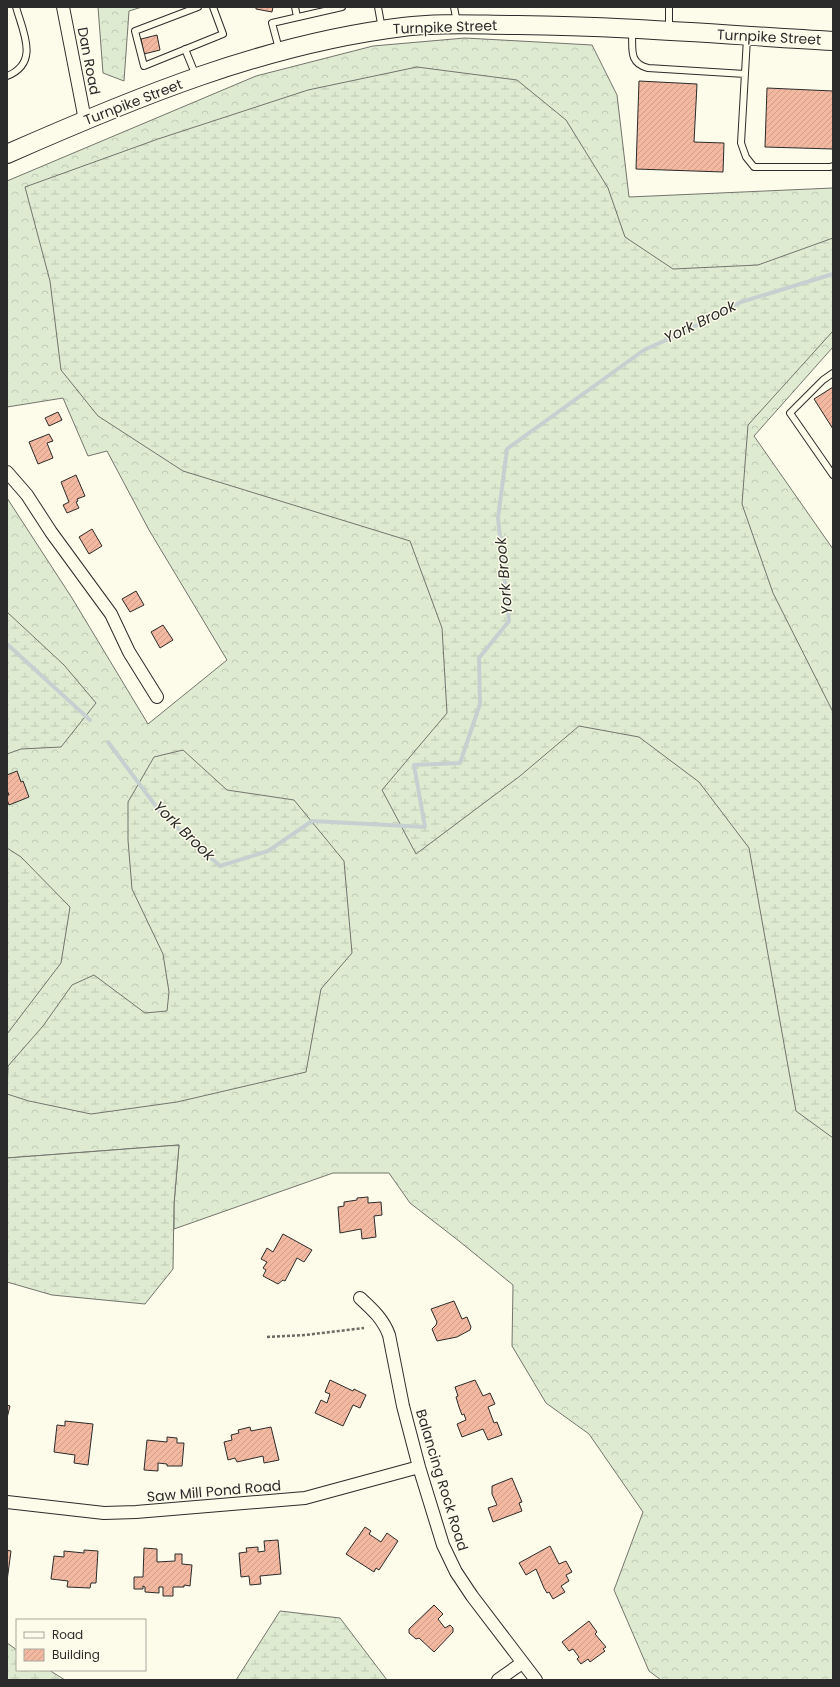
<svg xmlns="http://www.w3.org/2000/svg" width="840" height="1687" font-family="Poppins,sans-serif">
	<defs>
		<pattern id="forest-crowns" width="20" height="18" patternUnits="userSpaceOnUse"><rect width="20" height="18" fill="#deebd1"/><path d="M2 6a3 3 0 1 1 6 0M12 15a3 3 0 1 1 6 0" fill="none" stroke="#bfcab4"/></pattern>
		<pattern id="wetland-marsh" width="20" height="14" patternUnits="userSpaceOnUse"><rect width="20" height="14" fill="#deebd1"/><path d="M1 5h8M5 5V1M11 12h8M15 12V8" fill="none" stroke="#bfcab4"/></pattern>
		<pattern id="building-hatch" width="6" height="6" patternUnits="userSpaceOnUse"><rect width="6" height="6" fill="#f2b8a0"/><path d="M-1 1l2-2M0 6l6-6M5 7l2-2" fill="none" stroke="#d09e8a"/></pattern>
	</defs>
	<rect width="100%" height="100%" fill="#fdfbea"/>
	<!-- forest -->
	<path fill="url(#forest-crowns)" stroke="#74746e" d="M98 7H142L129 11 124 81 103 73Z
		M465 38 592 45 617 95 629 197 833 188V347L754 436 833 549V1680H661L649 1671 614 1590 643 1512 589 1434 546 1403 512 1346 513 1285 459 1241 410 1203 389 1173H333L174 1229V1204L179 1145 7 1158V498L72 598 148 724 227 660 149 530 107 451 88 456 63 398 7 407V181L256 76 373 46Z"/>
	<!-- wetland -->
	<path fill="url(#wetland-marsh)" stroke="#74746e" d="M417 67 517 80 566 120 608 188 625 237 673 269 758 265 833 238V331L748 425 742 504 773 593 833 712V1138L796 1111 749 848 699 782 639 737 579 726 520 776 416 854 382 790 447 713 442 628 410 541 183 471 98 416 61 370 50 281 25 187 158 139 308 90Z
		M7 612 64 665 96 703 61 747 21 749 7 754Z
		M183 750 227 790 294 800 344 861 352 953 321 989 306 1072 177 1102 91 1114 29 1101 7 1094 8 1066 43 1026 72 985 94 975 145 1013 167 1011 169 992 163 954 132 889 128 840V802L154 757Z
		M7 848 21 857 70 907 61 963 7 1034Z
		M179 1145 174 1204 173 1269 145 1304 52 1295 7 1282V1158Z
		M280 1611 340 1618 387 1680H236Z
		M7 1643 17 1650V1670H49L65 1680H7Z"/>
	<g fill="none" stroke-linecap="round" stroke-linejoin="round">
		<!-- stream -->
		<path stroke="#c7d0d0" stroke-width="4" d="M7 644 90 720
			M108 742 161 813 220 866 268 851 312 821 425 827 414 765 460 763 480 704 479 658 509 621 498 518 507 449 644 350 684 332 741 302 833 274"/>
	</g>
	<!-- building -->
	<path fill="url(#building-hatch)" stroke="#2b2b2b" d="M256 7H273L272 12 256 9Z
		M157 35 160 50 144 54 141 39Z
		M639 81 697 84 694 142 724 143 723 172 636 169Z
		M767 88 833 91V149L765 147Z
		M833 387V429L814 399Z
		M58 412 62 420 49 426 45 418Z
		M49 434 53 441 47 443 53 458 38 464 29 442Z
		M76 475 85 496 77 499 78 501 76 502 79 508 67 513 63 505 69 502 61 482Z
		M92 529 102 546 89 554 79 537Z
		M136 591 144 605 130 612 122 599Z
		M163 625 173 640 160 648 151 632Z
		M17 771 21 782 23 781 29 797 9 805 7 800V795H9L7 790V775Z
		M368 1197V1203L381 1202 382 1215 374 1216 376 1237 362 1239 361 1229 340 1233 338 1207 344 1206V1202L357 1200V1198Z
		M283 1234 312 1250 304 1262 297 1258 285 1281 283 1280 278 1284 263 1276 266 1270 263 1268 267 1262 261 1259 267 1248 273 1252Z
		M454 1301 462 1319 467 1317 471 1327 470 1330 457 1337 437 1341 432 1329 436 1325 437 1322 431 1309Z
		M330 1380 353 1391 354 1389 366 1395 360 1408 353 1405 343 1426 315 1413 321 1400 327 1403 330 1394 325 1392Z
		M475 1380 483 1396 490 1393 495 1404 488 1407 494 1423 497 1422 502 1435 488 1440 483 1429 462 1437 457 1424 466 1420 464 1414 462 1415 459 1407 456 1397 458 1396 455 1387Z
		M7 1405 10 1406 7 1418Z
		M65 1421 93 1424 88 1465 74 1463 75 1455 54 1452 57 1425 65 1426Z
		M250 1427 251 1431 271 1427 279 1460 264 1463 263 1456 237 1462 235 1458 228 1460 224 1442 232 1440 231 1435 239 1433 238 1430Z
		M167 1437 177 1438V1443H184L182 1466H167V1464L158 1463V1471L144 1470 147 1440 167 1442Z
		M512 1478 522 1502 519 1503 522 1511 493 1522 488 1508 497 1505 492 1494V1486Z
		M365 1527 371 1531 369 1534 381 1542 387 1533 398 1541 379 1570 376 1568 374 1572 346 1554Z
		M278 1540 281 1574 260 1576 261 1584 250 1585 249 1576 241 1577 239 1553 247 1552 246 1548 258 1547V1552L265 1551 264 1541Z
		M550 1546 559 1564 566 1561 572 1572 566 1575 569 1581 561 1586 565 1592 553 1599 549 1592 547 1593 544 1588 536 1569 526 1575 519 1563Z
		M144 1548 157 1549V1562L175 1561V1554H182V1564L192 1565 190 1586 184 1585V1587H173V1596H163V1587H159V1593L145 1592V1587L143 1586V1589H134V1577H143Z
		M7 1550 11 1551 7 1581Z
		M84 1550 98 1551 96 1583H91L90 1588 67 1587 68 1581 51 1579 54 1556 64 1557V1551L84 1553Z
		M434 1605 443 1614 438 1619 445 1628 450 1625 453 1628V1632L434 1652 419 1638 416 1639 409 1633V1629Z
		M589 1621 597 1632 595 1634 606 1647 603 1649 605 1651 590 1662 588 1659 581 1664 577 1659 579 1657 573 1649 569 1651 562 1642Z"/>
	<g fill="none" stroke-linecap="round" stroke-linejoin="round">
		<!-- lane casing -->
		<g stroke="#2b2b2b" stroke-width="8">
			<path id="lane" d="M198 7 135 31 144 66 223 34 213 7
				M295 7 297 17
				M378 7 382 29
				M454 7 457 23
				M669 7V29
				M632 31C633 48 628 63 648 68L745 74
				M747 38 741 143 746 157 754 167H830L833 166
				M185 49 196 76
				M279 49 272 23 342 7
				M7 76C40 63 23 32 16 7
				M833 373 823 380 790 413 833 475"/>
		</g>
		<!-- street casing -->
		<g stroke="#2b2b2b" stroke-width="14">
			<path id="street" d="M63 7 85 120
				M7 472 27 495 51 532 111 614 129 652 157 697
				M360 1298C373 1310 383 1319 389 1335L403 1406 419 1467 443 1545 456 1572 472 1596 536 1680
				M7 1502 104 1513 136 1512 305 1498 419 1467
				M498 1680 522 1663"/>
		</g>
		<!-- primary casing -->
		<g stroke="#2b2b2b" stroke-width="20">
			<path id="primary" d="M7 154C134 98 264 44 403 27 441 22 480 25 518 25 623 26 728 35 833 41"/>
		</g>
		<!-- path -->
		<path stroke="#6a6964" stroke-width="2.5" stroke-dasharray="3 2" stroke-linecap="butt" d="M267 1337 305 1335 364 1328"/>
		<!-- lane -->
		<use href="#lane" stroke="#fdfbea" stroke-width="6"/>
		<!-- street -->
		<use href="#street" stroke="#fdfbea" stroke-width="12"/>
		<!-- primary -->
		<use href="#primary" stroke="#fdfbea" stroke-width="18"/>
	</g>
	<g text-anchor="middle" stroke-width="3" stroke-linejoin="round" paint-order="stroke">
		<!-- street labels -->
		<g font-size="14" fill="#2b2b2b" stroke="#fdfbea">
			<text transform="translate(445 27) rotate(-2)" y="5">Turnpike Street</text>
			<text transform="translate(769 37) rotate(3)" y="5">Turnpike Street</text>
			<text transform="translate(89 61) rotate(79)" y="5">Dan Road</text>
			<text transform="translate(133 102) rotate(-21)" y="5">Turnpike Street</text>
			<text transform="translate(442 1480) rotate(73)" y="5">Balancing Rock Road</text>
			<text transform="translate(214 1491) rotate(-5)" y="5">Saw Mill Pond Road</text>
		</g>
		<!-- water labels -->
		<g font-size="15" font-style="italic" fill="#2b2b2b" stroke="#fdfbea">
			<text transform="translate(700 322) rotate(-26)" y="5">York Brook</text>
			<text transform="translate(504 576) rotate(-95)" y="5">York Brook</text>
			<text transform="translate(184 831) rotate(44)" y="5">York Brook</text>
		</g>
	</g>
	<!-- border -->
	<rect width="840" height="1687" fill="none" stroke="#2b2b2b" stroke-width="16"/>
	<!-- legend -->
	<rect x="16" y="1619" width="130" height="52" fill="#fdfbea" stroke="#a9a89e"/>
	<rect x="24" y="1632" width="20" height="6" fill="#fdfbea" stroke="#a9a89e"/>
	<text x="52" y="1639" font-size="12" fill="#2b2b2b">Road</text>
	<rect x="24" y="1649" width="20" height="12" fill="url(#building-hatch)" stroke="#a9a89e"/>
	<text x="52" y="1659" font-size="12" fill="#2b2b2b">Building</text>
</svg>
